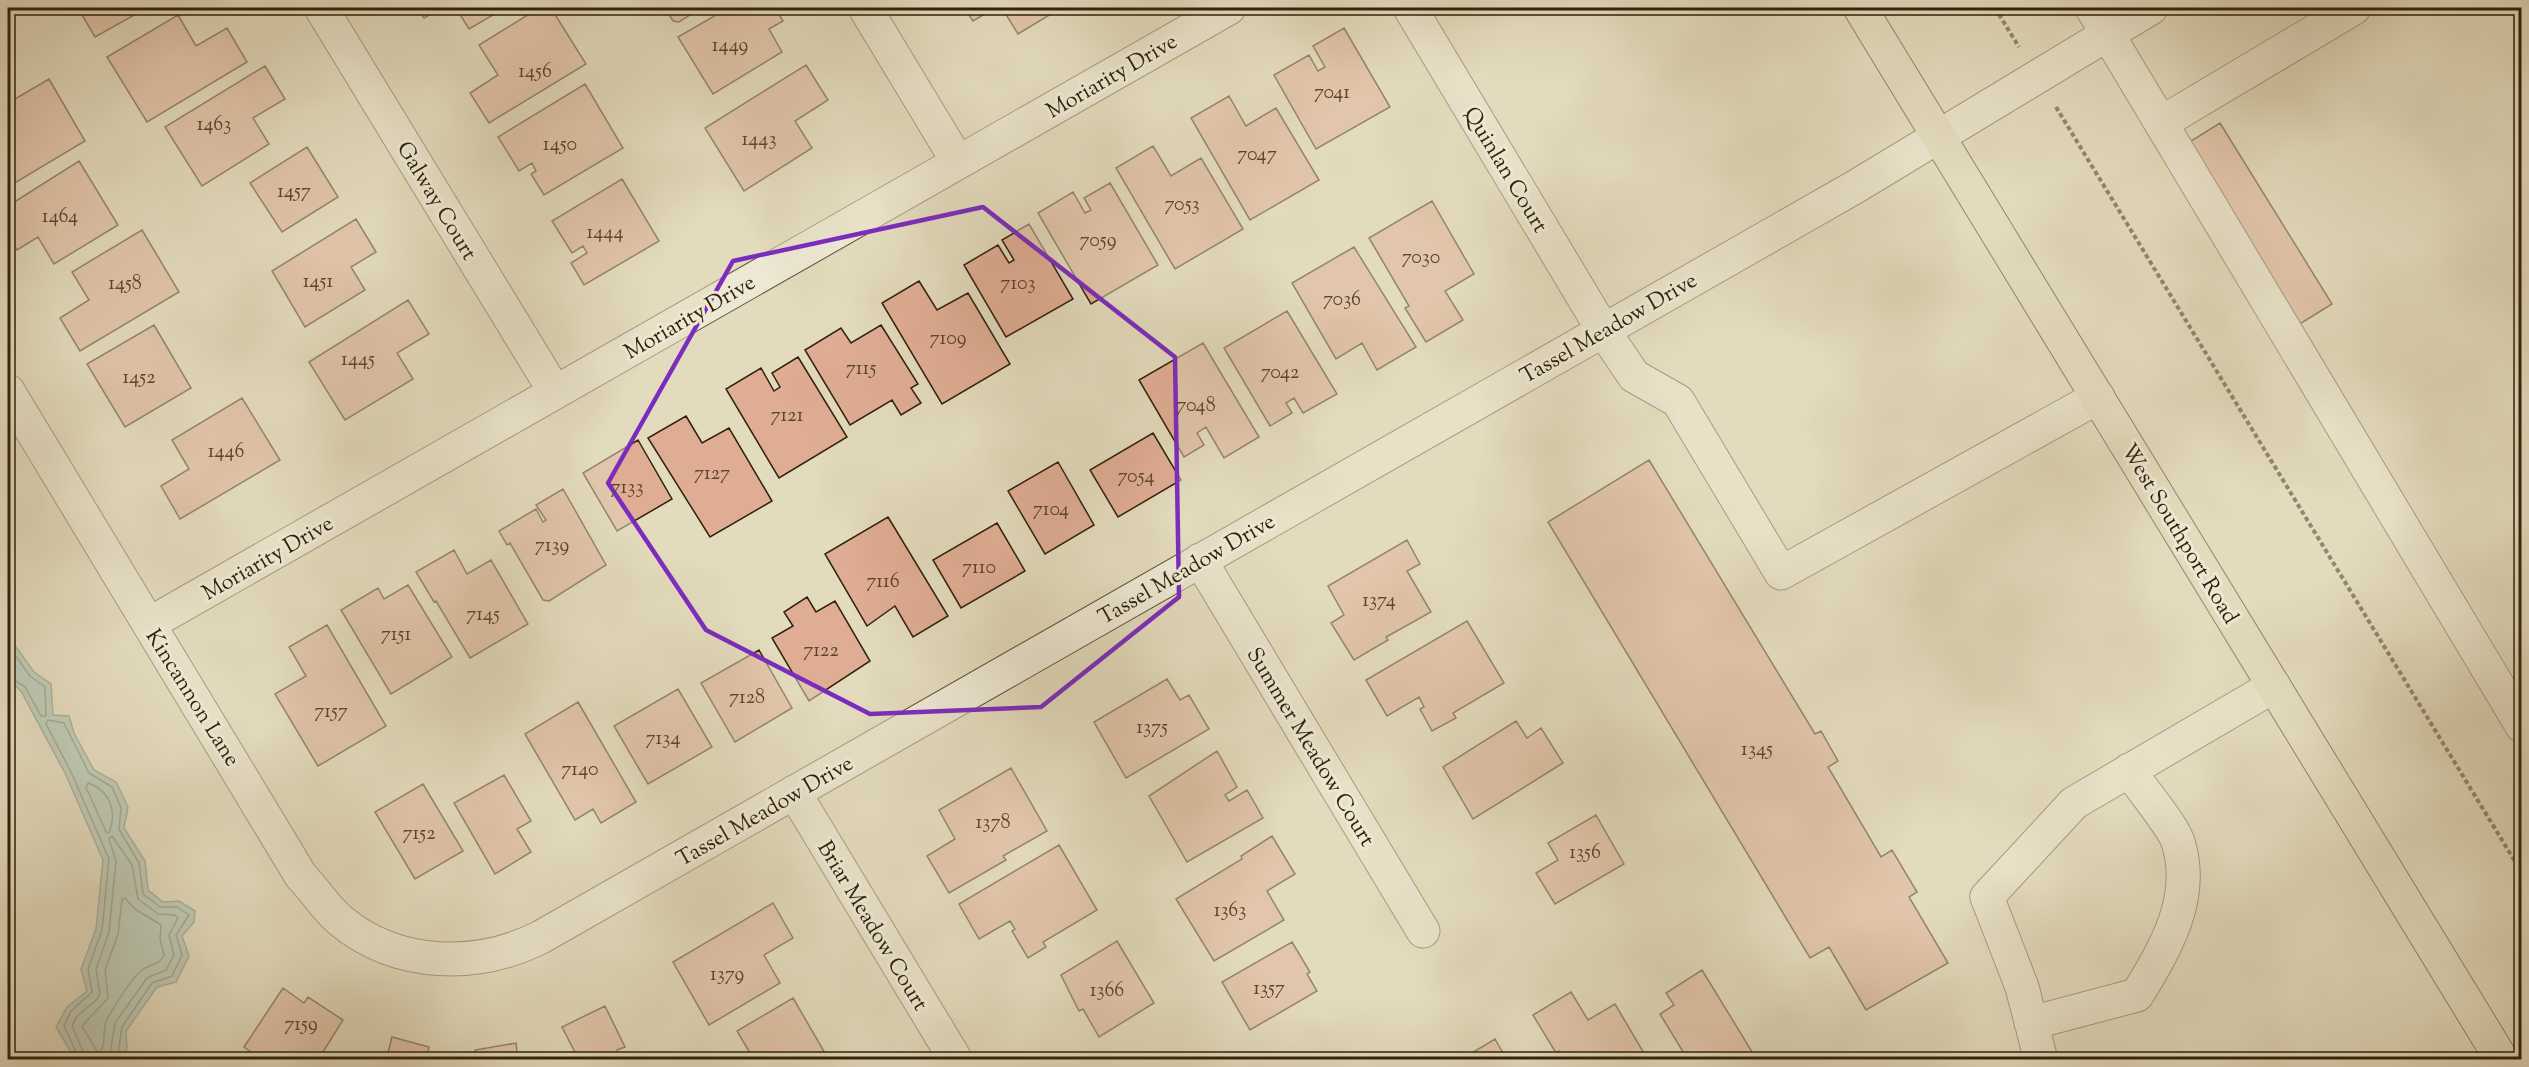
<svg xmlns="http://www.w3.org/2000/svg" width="2529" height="1067" font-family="'Sorts Mill Goudy',serif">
	<rect width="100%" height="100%" fill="#e3dbbd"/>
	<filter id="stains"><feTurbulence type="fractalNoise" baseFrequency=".00333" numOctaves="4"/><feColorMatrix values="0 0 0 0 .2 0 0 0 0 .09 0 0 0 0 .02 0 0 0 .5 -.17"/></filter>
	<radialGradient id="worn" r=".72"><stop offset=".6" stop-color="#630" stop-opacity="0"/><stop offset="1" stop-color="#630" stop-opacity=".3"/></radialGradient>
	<!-- water -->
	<path fill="#95bbb2" stroke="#6d7d6f" stroke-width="1.5" d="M8 636 34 672 51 684 53 715 69 716 74 733 94 770 116 782 128 807 124 828 145 861 148 890 163 902 179 901 195 911 194 922 182 936 189 956 176 982 157 987 126 1031 127 1048 122 1059H75L56 1027 67 1007 87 991 81 969 96 929 103 860 66 775 21 691 8 680Z"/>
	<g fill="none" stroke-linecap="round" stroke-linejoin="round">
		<!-- shore -->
		<path stroke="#636e5e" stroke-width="1.5" d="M8 645 30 676 45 687 46 716H41L25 687 8 676
			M88 783C111 791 117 812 109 833L106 832 86 787Z
			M125 898 135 909 161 925 160 939 164 955C159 966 151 963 142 970 129 981 116 1004 107 1019 101 1030 108 1046 98 1053L82 1026 108 998 105 970 118 934 122 900Z
			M80 1060 64 1026 71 1011 92 992 88 969 102 930 109 859 71 772 46 724 48 720 64 723 89 773 112 787 121 808 119 829 139 863 143 894 160 907H177L189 915 176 935 182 955 172 976 152 983 122 1027 117 1060
			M87 1060 72 1026 77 1016 96 1000 100 994 96 969 109 932 116 861 109 839 112 836 132 865 138 899 158 914 175 915 178 918 169 935 174 955 166 970 147 978 115 1023 109 1060"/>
	</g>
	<!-- building -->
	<path fill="#dfad94" stroke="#31210b" stroke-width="1.5" d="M78 8H147L95 37Z
		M418 8H442L424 18Z
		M456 8H505L469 29Z
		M539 8H551L586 64 489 123 470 93 498 75 479 45Z
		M668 8H701L679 22 673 21 667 11Z
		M728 8H775L783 21 769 29 782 52 713 94 678 37Z
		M964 8H995L973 21Z
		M1002 8H1061L1018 34Z
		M178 15 196 46 227 28 247 62 147 122 107 57Z
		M1344 28 1390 107 1316 149 1274 75 1309 55 1318 71 1325 67 1313 46Z
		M806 65 828 100 795 121 812 148 744 191 705 128Z
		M265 66 285 99 253 118 269 144 202 186 165 127Z
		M8 67 15 79 8 83Z
		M49 79 85 141 8 187V103Z
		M585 84 623 148 544 195 531 174 536 171 532 163 519 171 498 137Z
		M1229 96 1246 126 1276 108 1319 180 1250 220 1191 118Z
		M2220 123 2332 304 2295 327 2183 146Z
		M1153 146 1171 176 1201 158 1243 229 1175 269 1116 168Z
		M307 147 338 197 282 232 250 183Z
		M79 161 118 225 54 264 38 237 17 250 8 234V206Z
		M622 179 659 241 584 285 571 263 587 253 583 246 572 253 552 221Z
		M1110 183 1158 265 1091 304 1038 213 1073 192 1085 213 1091 210 1084 198Z
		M1432 201 1474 274 1445 291 1463 320 1426 342 1405 308 1409 306 1369 238Z
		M356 219 376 252 351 267 365 290 305 327 272 271Z
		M1029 224 1073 299 1006 337 964 265 998 245 1009 263 1014 260 1002 240Z
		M142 230 179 292 80 351 60 318 89 300 72 272Z
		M1354 247 1416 347 1377 370 1362 343 1336 359 1292 283Z
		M919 281 937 310 968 293 1010 364 942 404 882 303Z
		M408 300 429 334 397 353 413 379 345 420 309 362Z
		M1287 311 1337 394 1303 413 1294 398 1286 403 1292 413 1270 426 1224 348Z
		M154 325 191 388 125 427 87 364Z
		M881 325 918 384 911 388 921 403 901 415 892 400 850 425 805 350 841 328 851 343Z
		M1203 343 1259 437 1224 458 1206 427 1197 433 1204 445 1184 457 1139 380Z
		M798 357 847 437 779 478 726 389 761 368 774 391 780 387 772 373Z
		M242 398 280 460 180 519 161 486 189 469 172 440Z
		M686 416 702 443 729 428 772 501 710 537 648 438Z
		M1153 433 1181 480 1118 517 1090 470Z
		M638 440 672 499 617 531 583 473Z
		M1649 460 1815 734 1821 731 1838 761 1828 767 1881 857 1892 850 1917 892 1909 897 1948 963 1866 1010 1829 947 1810 958 1548 522Z
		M1058 462 1094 525 1045 554 1008 491Z
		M563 489 606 565 549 601 543 600 510 543 507 545 499 531 536 509 543 522 546 520 536 505Z
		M888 517 948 616 913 637 895 606 867 626 825 554Z
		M997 523 1025 571 961 608 933 560Z
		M1407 540 1420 564 1407 571 1431 612 1386 637 1388 640 1354 660 1331 623 1344 615 1328 586Z
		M454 550 467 574 491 560 528 624 470 658 436 601 434 602 416 572Z
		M408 585 452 657 391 694 341 610 378 588 384 599Z
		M807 597 816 612 835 601 870 661 809 701 772 638 793 626 784 612Z
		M1467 621 1504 683 1453 713 1456 718 1432 731 1420 709 1424 707 1419 697 1387 716 1366 680Z
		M327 625 386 726 318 766 275 694 306 676 289 647Z
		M759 650 792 708 735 742 701 683Z
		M1167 679 1180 700 1189 695 1209 729 1126 778 1094 722Z
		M678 689 712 747 648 784 614 726Z
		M578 702 636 802 601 823 593 809 575 820 525 734Z
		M1516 721 1527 738 1541 728 1563 763 1473 819 1443 767Z
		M1217 751 1237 787 1225 795 1229 801 1247 790 1263 818 1187 862 1149 796Z
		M1011 768 1047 831 1003 856 1006 860 949 893 927 856 955 839 939 810Z
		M504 775 531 821 517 829 531 852 495 874 454 803Z
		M423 784 463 851 415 879 375 812Z
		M1596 815 1624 864 1555 904 1536 873 1558 860 1548 843Z
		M1272 836 1295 874 1267 891 1284 920 1214 961 1176 899 1242 859 1241 856Z
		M1059 845 1097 910 1043 942 1046 947 1028 958 1012 931 1015 929 1010 921 979 939 959 904Z
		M773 903 793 938 764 955 780 983 709 1025 673 962Z
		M1117 941 1154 1003 1099 1037 1083 1009 1079 1011 1061 975Z
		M1292 942 1310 972 1307 974 1317 991 1250 1030 1222 982Z
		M1702 970 1757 1060H1688L1660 1014 1674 1005 1666 993Z
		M283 988 304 1003 308 997 343 1020 318 1060H262L244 1047Z
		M1571 992 1588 1020 1615 1004 1648 1060H1564L1559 1051 1556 1053 1533 1015Z
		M793 998 829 1060H754L737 1031Z
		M605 1006 625 1047 617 1050 622 1060H579L562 1027Z
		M392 1037 429 1047 426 1060H386Z
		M1495 1039 1507 1060H1460Z
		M516 1043 518 1060H477L475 1050Z
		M1540 1052 1545 1060H1529Z"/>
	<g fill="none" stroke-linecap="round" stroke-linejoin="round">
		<!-- minor casing -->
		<g stroke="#5e5038" stroke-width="35">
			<path id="minor" d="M321 8 555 392
				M865 8 958 162
				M1410 8 1603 330 1634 376 1678 401 1781 573 2098 397
				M2092 8 2522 726
				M2161 123 2354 8
				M8 391 301 876C315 890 325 908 341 921 398 968 478 969 541 937L1855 187 2151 8
				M1200 560 1423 931
				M149 624 1229 8
				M794 792 954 1057
				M2031 1023 2137 995C2165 949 2196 898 2178 842 2173 826 2140 787 2129 770
				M2041 1060 2022 987 1987 897 2074 803 2274 686"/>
		</g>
		<!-- major casing -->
		<g stroke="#31210b" stroke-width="35">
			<path id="major" d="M1860 8 2502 1060"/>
		</g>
		<!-- path -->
		<path stroke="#31210b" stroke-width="4" stroke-dasharray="4.5 3" stroke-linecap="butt" d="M1995 8 2019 47
			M2056 107 2522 873"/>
		<!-- minor -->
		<use href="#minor" stroke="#ede8d4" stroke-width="33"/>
		<!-- major -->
		<use href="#major" stroke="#e3dbbd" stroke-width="33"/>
	</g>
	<!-- marked area -->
	<path d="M0 0H2529V1067H0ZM983 207 1175 357 1179 597 1041 707 870 714 706 630 608 483 733 261Z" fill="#e3dbbd" fill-opacity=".55" fill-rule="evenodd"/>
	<path fill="none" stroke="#7b2cbf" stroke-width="4.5" stroke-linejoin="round" d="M983 207 1175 357 1179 597 1041 707 870 714 706 630 608 483 733 261Z"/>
	<g text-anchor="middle" stroke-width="6" stroke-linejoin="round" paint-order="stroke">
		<!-- number labels -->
		<g font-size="20" fill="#5c442d">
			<text x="730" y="51">1449</text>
			<text x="535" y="77">1456</text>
			<text x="1332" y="98">7041</text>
			<text x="214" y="130">1463</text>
			<text x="759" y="145">1443</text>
			<text x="560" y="150">1450</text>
			<text x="1257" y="160">7047</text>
			<text x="294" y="197">1457</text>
			<text x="1182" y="210">7053</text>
			<text x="60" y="222">1464</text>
			<text x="605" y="238">1444</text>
			<text x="1098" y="246">7059</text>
			<text x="1421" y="263">7030</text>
			<text x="318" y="287">1451</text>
			<text x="125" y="289">1458</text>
			<text x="1018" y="289">7103</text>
			<text x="1342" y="305">7036</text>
			<text x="948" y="344">7109</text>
			<text x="358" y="365">1445</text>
			<text x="861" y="374">7115</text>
			<text x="1280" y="378">7042</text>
			<text x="139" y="383">1452</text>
			<text x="1196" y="411">7048</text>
			<text x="787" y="421">7121</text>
			<text x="226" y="457">1446</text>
			<text x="712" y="479">7127</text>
			<text x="1136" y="482">7054</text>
			<text x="627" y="493">7133</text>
			<text x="1051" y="515">7104</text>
			<text x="552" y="551">7139</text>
			<text x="979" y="573">7110</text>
			<text x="883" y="587">7116</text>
			<text x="1379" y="606">1374</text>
			<text x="483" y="620">7145</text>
			<text x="396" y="640">7151</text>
			<text x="821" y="656">7122</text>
			<text x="747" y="703">7128</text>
			<text x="331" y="717">7157</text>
			<text x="1152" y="733">1375</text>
			<text x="663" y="744">7134</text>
			<text x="1757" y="755">1345</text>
			<text x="580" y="775">7140</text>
			<text x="993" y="828">1378</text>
			<text x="419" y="839">7152</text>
			<text x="1585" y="858">1356</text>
			<text x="1230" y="916">1363</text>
			<text x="727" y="980">1379</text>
			<text x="1269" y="994">1357</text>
			<text x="1107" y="996">1366</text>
			<text x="301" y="1030">7159</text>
		</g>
		<!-- street labels -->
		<g font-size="22" fill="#31210b" stroke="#ede8d4">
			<text transform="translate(1111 75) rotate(-30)" y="8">Moriarity Drive</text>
			<text transform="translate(1507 169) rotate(59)" y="8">Quinlan Court</text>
			<text transform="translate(438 200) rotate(59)" y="8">Galway Court</text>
			<text transform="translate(689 316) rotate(-30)" y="8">Moriarity Drive</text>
			<text transform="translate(1608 327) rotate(-30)" y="8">Tassel Meadow Drive</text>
			<text transform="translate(2181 533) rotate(59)" y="8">West Southport Road</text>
			<text transform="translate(267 557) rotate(-30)" y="8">Moriarity Drive</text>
			<text transform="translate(1186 568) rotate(-30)" y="8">Tassel Meadow Drive</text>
			<text transform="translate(194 697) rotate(58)" y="8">Kincannon Lane</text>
			<text transform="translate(1312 746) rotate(59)" y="8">Summer Meadow Court</text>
			<text transform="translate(764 810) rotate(-30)" y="8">Tassel Meadow Drive</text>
			<text transform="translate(874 925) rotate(59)" y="8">Briar Meadow Court</text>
		</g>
	</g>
	<!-- margin -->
	<rect width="2529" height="1067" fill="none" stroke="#e3dbbd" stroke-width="30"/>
	<rect x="9" y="9" width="2511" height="1049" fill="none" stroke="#31210b" stroke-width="3"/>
	<rect x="15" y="15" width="2499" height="1037" fill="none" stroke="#31210b" stroke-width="1.5"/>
	<rect width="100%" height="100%" filter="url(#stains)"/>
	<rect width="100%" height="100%" fill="url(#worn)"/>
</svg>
